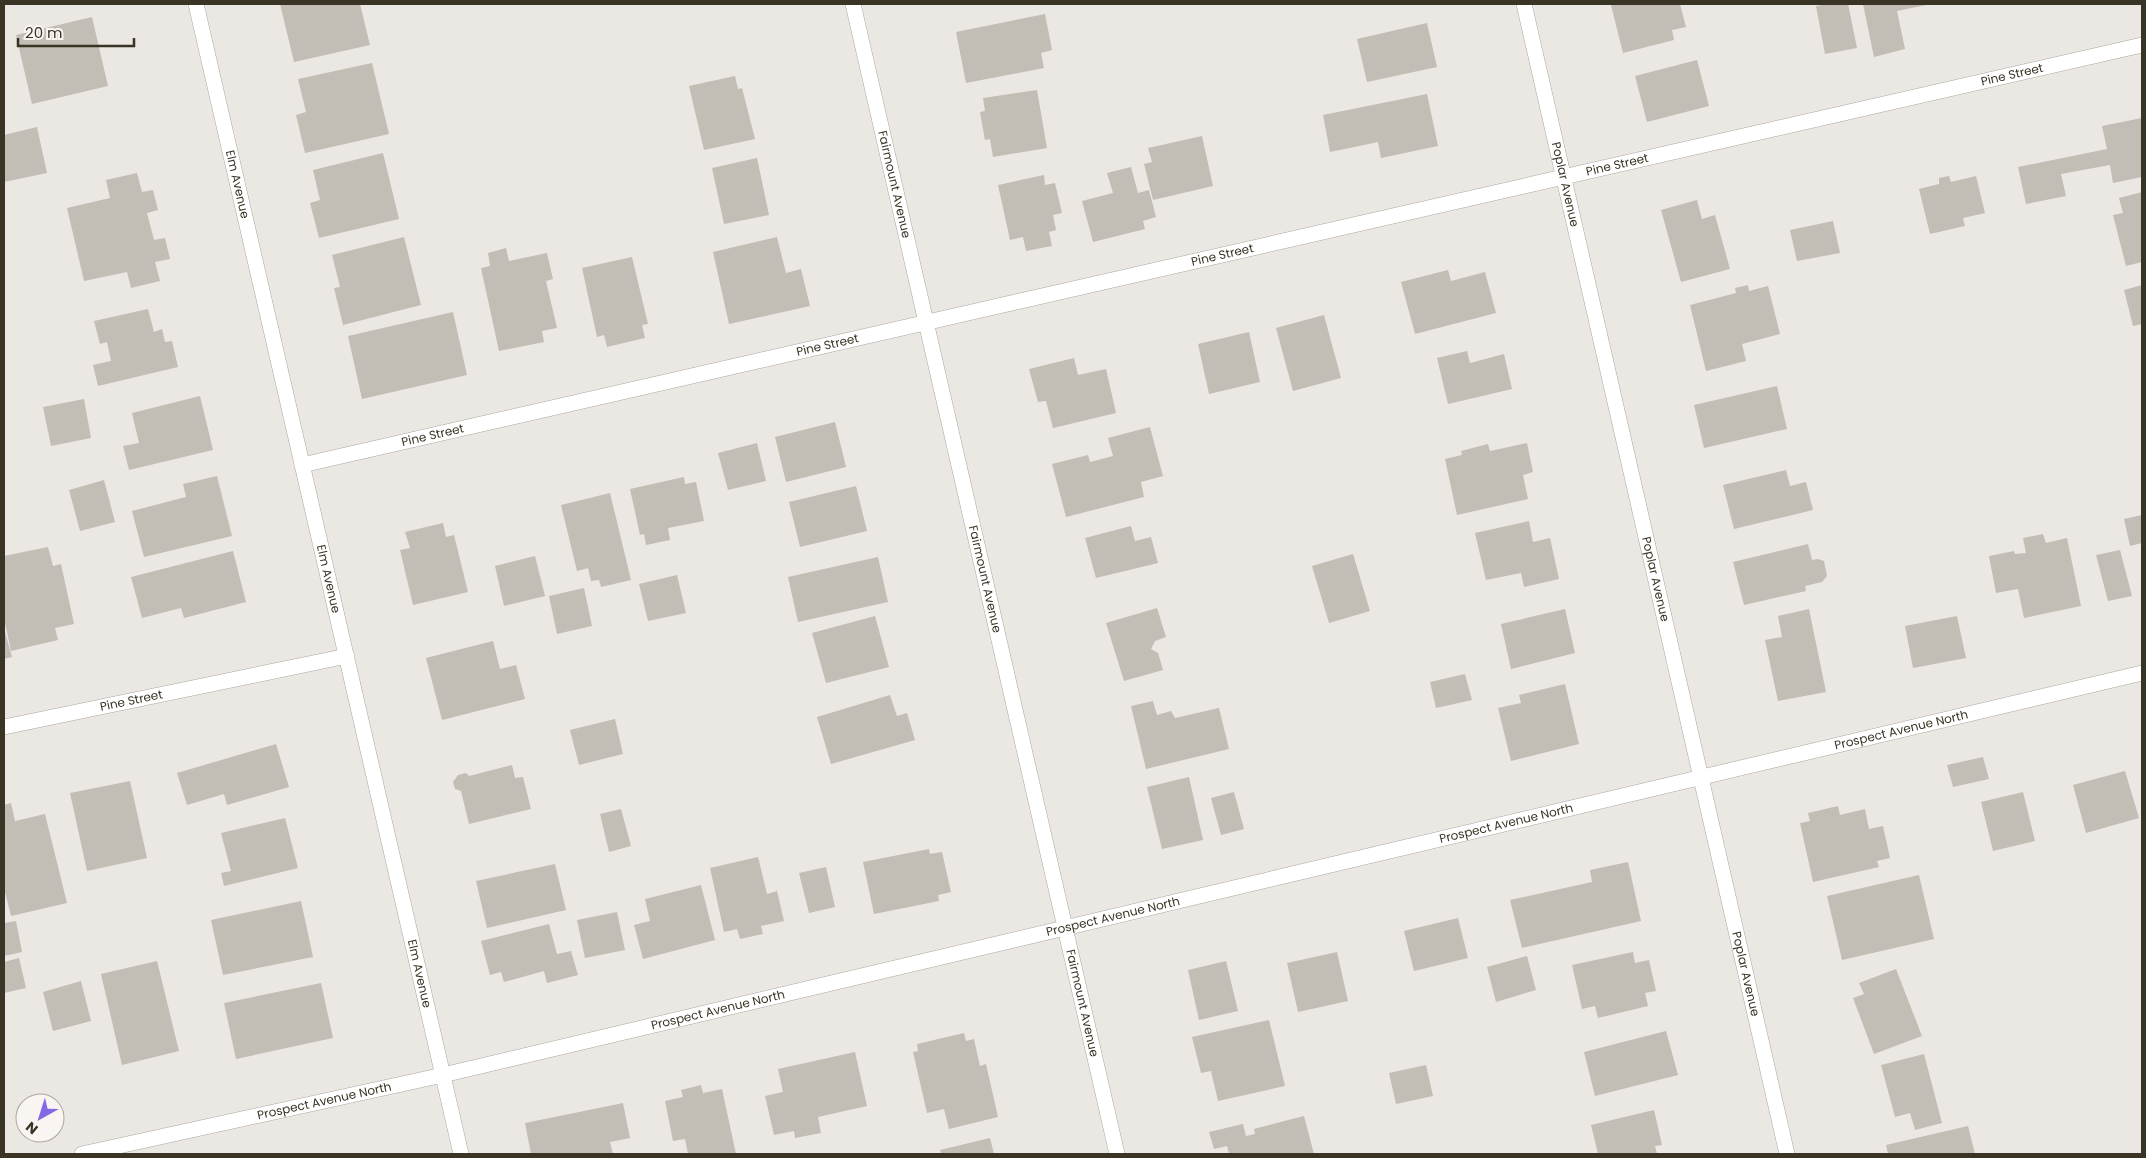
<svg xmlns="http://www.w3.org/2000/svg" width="2146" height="1158" font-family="Poppins,sans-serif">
	<rect width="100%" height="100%" fill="#ebe7e3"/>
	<!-- building -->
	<path fill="#c2bdb5" d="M280 4H360L370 45 294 62Z
		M1615 4H1680L1686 27 1672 30 1674 40 1623 53 1611 5Z
		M1829 4H1848L1857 48 1825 54 1816 6Z
		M1863 4H1926V5L1897 11 1905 49 1874 57Z
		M1045 14 1052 50 1041 53 1044 68 966 83 956 32Z
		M92 17 108 86 32 104 16 35Z
		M1427 23 1437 67 1367 82 1357 39Z
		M1697 60 1709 106 1647 122 1635 76Z
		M372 63 389 134 305 153 296 115 306 112 298 79Z
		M735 76 738 89 742 88 755 139 704 150 689 86Z
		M1037 90 1047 148 993 157 990 139 985 140 980 112 985 111 983 98Z
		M1427 94 1438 146 1381 158 1378 142 1330 152 1323 115Z
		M2142 118V177L2113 183 2110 165 2061 174 2066 196 2026 204 2018 167 2107 149 2102 126Z
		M37 127 47 173 4 182V135Z
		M1202 136 1213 186 1153 200 1144 164 1152 162 1148 148Z
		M383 153 399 219 319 238 310 203 320 200 313 170Z
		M757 158 769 215 724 224 712 168Z
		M1131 167 1138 193 1149 190 1156 217 1143 221 1145 229 1093 242 1082 201 1113 193 1107 173Z
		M137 173 142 192 153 190 158 210 147 213 154 240 165 238 170 259 155 262 160 281 131 288 127 272 84 281 67 208 110 198 106 180Z
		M1044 175 1045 185 1055 183 1062 213 1053 215 1056 230 1049 232 1052 246 1026 251 1023 237 1010 240 998 185Z
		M1949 176 1951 182 1976 176 1985 213 1963 218 1965 226 1930 234 1919 189 1939 184V178Z
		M2142 192V262L2126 266 2113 215 2123 213 2119 198Z
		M1697 200 1702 219 1715 215 1730 269 1681 282 1661 210Z
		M1833 221 1840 253 1797 261 1790 230Z
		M404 237 421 305 343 325 334 288 340 287 332 255Z
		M777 237 786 273 801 269 810 306 729 324 713 252Z
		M506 248 509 261 547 253 553 279 546 281 557 328 542 331 544 342 499 351 481 268 490 266 488 253Z
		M632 257 648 324 642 325 645 338 607 347 604 335 597 337 582 268Z
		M1448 270 1451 281 1485 272 1496 313 1415 334 1401 282Z
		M1748 285 1749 291 1768 286 1780 334 1742 344 1746 361 1706 371 1690 305 1736 293 1735 288Z
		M2142 285V324L2133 326 2124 290Z
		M148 309 154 332 162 329 165 342 172 341 178 367 98 386 93 365 111 361 107 342 100 344 94 321Z
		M453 312 467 375 362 399 348 336Z
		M1324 315 1341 378 1293 391 1276 328Z
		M1249 332 1260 382 1209 394 1198 344Z
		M1467 351 1470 363 1504 354 1512 389 1448 404 1437 358Z
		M1074 358 1078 375 1106 369 1116 413 1053 428 1046 401 1038 402 1029 369Z
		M1777 386 1787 429 1704 448 1694 405Z
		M200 396 213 450 129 470 123 446 139 443 132 413Z
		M84 399 91 438 51 446 43 407Z
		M835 422 846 467 786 482 775 437Z
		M1150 427 1163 476 1141 482 1144 497 1066 517 1052 464 1088 455 1090 462 1113 456 1108 438Z
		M757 443 766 481 728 490 718 453Z
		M1527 443 1533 472 1523 475 1528 499 1457 515 1445 459 1462 455 1461 451 1488 444 1490 451Z
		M1786 470 1790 486 1806 482 1813 510 1734 529 1723 485Z
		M217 476 232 536 144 557 132 511 186 497 183 484Z
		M684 477 685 484 696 482 704 521 668 528 670 540 646 545 644 534 640 535 630 489Z
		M104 480 115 522 80 531 69 490Z
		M856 486 867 531 800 547 789 502Z
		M610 493 631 580 601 587 599 580 591 581 588 568 577 571 561 505Z
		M2142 515V543L2130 546 2124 519Z
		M1529 521 1533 542 1550 538 1559 579 1524 587 1521 573 1486 580 1475 533Z
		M443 523 446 537 454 535 468 592 413 605 400 550 410 548 405 532Z
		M1131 526 1135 541 1151 537 1158 563 1096 578 1085 538Z
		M2043 534 2046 543 2067 538 2081 606 2024 618 2018 589 1996 593 1989 556 2014 551 2015 554 2026 553 2023 538Z
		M1808 544 1812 560 1818 559 1824 561 1827 576 1822 582 1805 586 1806 591 1744 605 1733 562Z
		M48 547 53 566 61 564 74 624 55 628 58 640 11 651 4 618V556Z
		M2120 550 2132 596 2108 601 2096 555Z
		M233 551 246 602 184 618 181 608 142 618 131 577Z
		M1353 554 1370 611 1329 623 1312 566Z
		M535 556 545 596 504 606 495 566Z
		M878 557 888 602 798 622 788 577Z
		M677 575 686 613 648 621 639 584Z
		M584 588 592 626 557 634 549 596Z
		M1157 608 1166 637 1155 641 1151 649 1158 653 1163 670 1124 681 1106 623Z
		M1565 609 1575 653 1511 669 1501 624Z
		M1809 609 1826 692 1778 701 1765 640 1782 637 1778 616Z
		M875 616 889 667 826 683 812 633Z
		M1957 616 1966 658 1913 668 1905 626Z
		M4 628 12 657 4 659Z
		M493 641 500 669 516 665 525 699 442 720 426 658Z
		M1465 674 1472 700 1436 708 1430 682Z
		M1565 684 1579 744 1511 761 1498 708 1521 703 1519 695Z
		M890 695 897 716 907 713 915 740 831 764 817 717Z
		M1153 701 1157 715 1171 711 1175 718 1219 708 1229 749 1146 769 1131 706Z
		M615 719 623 754 579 765 570 730Z
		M276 744 289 787 227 805 224 794 187 805 177 773Z
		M1983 757 1989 779 1953 787 1947 765Z
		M512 765 515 778 523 777 531 809 469 824 461 791 455 789 453 782 458 775 466 773 469 776Z
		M2125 771 2139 818 2086 833 2073 785Z
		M1189 777 1203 840 1162 849 1147 787Z
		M130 781 147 858 87 871 70 793Z
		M1234 792 1244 829 1221 835 1211 798Z
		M2023 792 2035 841 1993 851 1981 802Z
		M11 803 15 821 45 814 67 903 11 916 4 888V805Z
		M1838 806 1840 815 1865 809 1869 829 1883 826 1890 858 1877 861 1879 867 1813 882 1800 823 1810 821 1808 813Z
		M621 809 631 846 609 852 600 814Z
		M285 818 298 868 224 886 221 873 231 871 221 833Z
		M929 849 930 854 942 852 951 892 938 895 939 901 874 914 863 862Z
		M758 857 767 894 777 891 784 921 761 926 763 934 740 939 737 929 724 932 710 868Z
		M1628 862 1641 921 1522 948 1510 900 1592 882 1590 870Z
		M555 864 566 910 487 928 476 881Z
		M826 867 835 907 809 913 799 873Z
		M1919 875 1934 939 1842 960 1827 896Z
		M701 885 715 940 643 959 634 925 650 921 645 899Z
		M301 901 313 957 223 975 211 920Z
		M617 912 625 950 585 958 577 920Z
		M1458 918 1468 958 1414 971 1404 931Z
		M16 921 22 952 4 956V923Z
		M549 924 557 954 571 951 578 975 547 983 544 971 504 982 501 972 490 975 481 941Z
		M1337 952 1348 1001 1298 1012 1287 963Z
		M1633 952 1635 963 1649 960 1656 991 1645 993 1648 1006 1598 1018 1595 1006 1582 1009 1572 965Z
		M1527 956 1536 990 1496 1002 1487 967Z
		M19 958 26 988 4 993V962Z
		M157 961 179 1051 122 1065 101 974Z
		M1226 961 1238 1011 1199 1020 1188 970Z
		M1896 969 1922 1036 1874 1054 1853 998 1864 994 1859 983Z
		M81 981 91 1021 53 1031 43 992Z
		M321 983 333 1038 236 1059 224 1003Z
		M1269 1020 1285 1086 1218 1101 1211 1071 1201 1073 1192 1037Z
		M1666 1031 1678 1075 1595 1096 1584 1052Z
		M964 1033 966 1041 974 1039 980 1066 986 1064 998 1117 949 1129 944 1109 927 1113 913 1052 918 1051 917 1044Z
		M855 1052 867 1106 818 1117 821 1133 795 1138 794 1131 774 1135 765 1096 783 1092 778 1069Z
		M1924 1054 1942 1123 1915 1130 1910 1113 1895 1117 1881 1065Z
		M1426 1065 1433 1096 1396 1104 1389 1073Z
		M701 1085 703 1093 722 1089 736 1154H688L685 1139 673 1141 665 1101 683 1097 681 1090Z
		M623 1103 630 1138 610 1142 613 1154H531L525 1123Z
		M1654 1110 1662 1145 1655 1146 1657 1154H1598L1591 1125Z
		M1304 1116 1314 1154H1229L1227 1146 1214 1149 1209 1132 1243 1124 1246 1136 1255 1134 1254 1129Z
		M1968 1126 1975 1154H1888L1886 1145Z
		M990 1138 994 1154H941L940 1150Z"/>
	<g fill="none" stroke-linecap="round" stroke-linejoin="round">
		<!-- minor casing -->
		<g stroke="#aba79e" stroke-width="16">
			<g id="minor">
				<path id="s1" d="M196 4 461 1154"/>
				<path id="s2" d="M853 4 1117 1154"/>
				<path id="s3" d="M1524 4 1787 1154"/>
				<path id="s4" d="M302 465 2142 45"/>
				<path id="s5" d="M4 727 347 656"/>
				<path id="s6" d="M82 1154 443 1075 2142 673"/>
			</g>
		</g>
		<!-- minor -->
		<use href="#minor" stroke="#fff" stroke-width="15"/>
	</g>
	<g text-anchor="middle" stroke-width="4" stroke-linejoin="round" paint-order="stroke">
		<!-- street labels -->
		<g font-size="12" fill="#3a3424" stroke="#f8f5f3">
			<text dy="4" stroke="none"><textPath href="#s4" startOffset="1754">Pine Street</textPath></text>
			<text dy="4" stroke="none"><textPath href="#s4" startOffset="1349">Pine Street</textPath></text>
			<text dy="4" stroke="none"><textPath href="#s1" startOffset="185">Elm Avenue</textPath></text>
			<text dy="4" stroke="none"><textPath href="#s2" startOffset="185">Fairmount Avenue</textPath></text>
			<text dy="4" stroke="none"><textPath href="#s3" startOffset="185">Poplar Avenue</textPath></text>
			<text dy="4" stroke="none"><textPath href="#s4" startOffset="944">Pine Street</textPath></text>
			<text dy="4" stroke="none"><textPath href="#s4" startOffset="539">Pine Street</textPath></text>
			<text dy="4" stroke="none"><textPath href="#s4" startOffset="134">Pine Street</textPath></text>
			<text dy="4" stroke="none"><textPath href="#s1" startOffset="590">Elm Avenue</textPath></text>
			<text dy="4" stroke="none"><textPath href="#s2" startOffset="590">Fairmount Avenue</textPath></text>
			<text dy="4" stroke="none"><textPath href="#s3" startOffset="590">Poplar Avenue</textPath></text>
			<text dy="4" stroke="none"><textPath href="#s5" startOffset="130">Pine Street</textPath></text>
			<text dy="4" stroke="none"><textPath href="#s6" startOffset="1868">Prospect Avenue North</textPath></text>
			<text dy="4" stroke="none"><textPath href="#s6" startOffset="1462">Prospect Avenue North</textPath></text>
			<text dy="4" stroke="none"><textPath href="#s6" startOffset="1058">Prospect Avenue North</textPath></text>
			<text dy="4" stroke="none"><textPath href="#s1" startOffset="995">Elm Avenue</textPath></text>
			<text dy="4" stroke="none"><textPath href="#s3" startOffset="995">Poplar Avenue</textPath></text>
			<text dy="4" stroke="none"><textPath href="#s2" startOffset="1025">Fairmount Avenue</textPath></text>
			<text dy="4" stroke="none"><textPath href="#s6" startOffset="652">Prospect Avenue North</textPath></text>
			<text dy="4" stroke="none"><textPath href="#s6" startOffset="248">Prospect Avenue North</textPath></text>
		</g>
	</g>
	<!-- border -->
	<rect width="2146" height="1158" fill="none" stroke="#3a3424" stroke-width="10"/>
	<!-- north arrow -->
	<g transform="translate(40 1118) rotate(219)"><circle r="24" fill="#f8f5f3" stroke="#aca8a0"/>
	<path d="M0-4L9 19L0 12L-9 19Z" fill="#8369e3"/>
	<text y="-8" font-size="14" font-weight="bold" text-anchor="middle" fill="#3a3424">N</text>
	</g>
	<!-- scale -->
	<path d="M18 38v8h116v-8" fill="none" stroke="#3a3424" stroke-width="2.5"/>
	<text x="25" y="38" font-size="15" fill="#3a3424" stroke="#f8f5f3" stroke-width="4" paint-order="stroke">20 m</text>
</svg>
